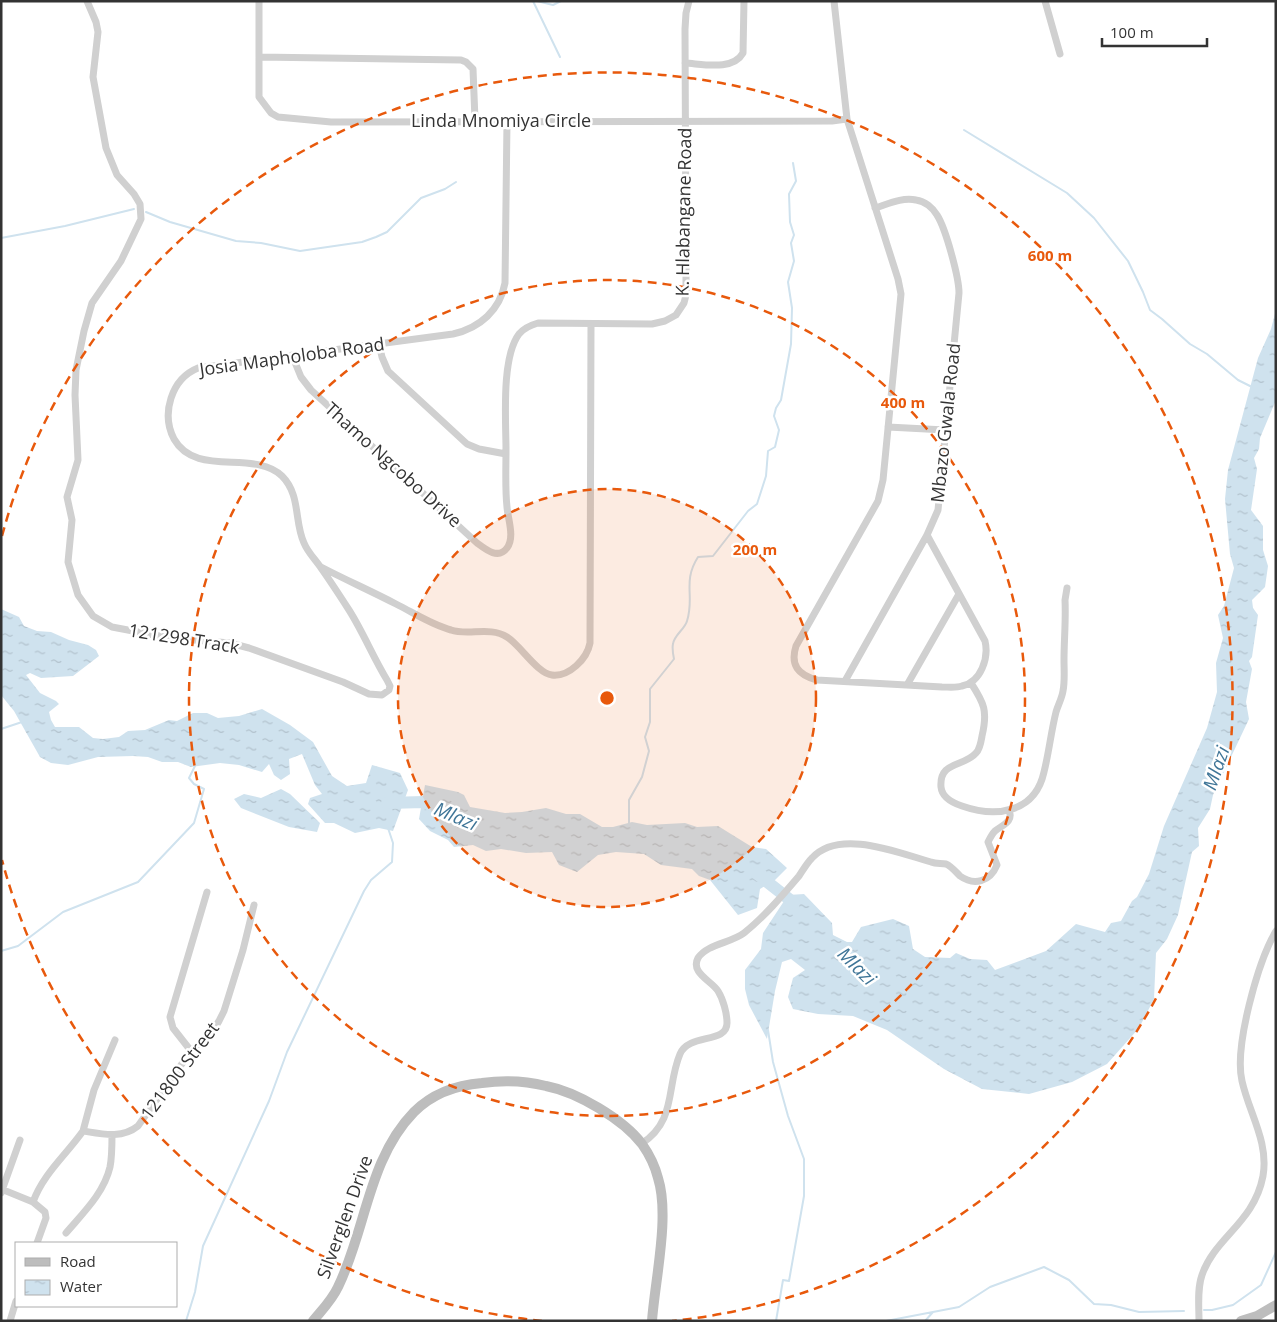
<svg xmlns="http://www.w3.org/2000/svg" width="1277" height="1322" font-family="'Open Sans',sans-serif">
	<defs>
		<pattern id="water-ripples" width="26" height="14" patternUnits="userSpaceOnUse" patternTransform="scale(1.25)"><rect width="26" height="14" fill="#cfe2ee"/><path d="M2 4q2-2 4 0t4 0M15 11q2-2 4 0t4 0" fill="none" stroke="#b2c2cd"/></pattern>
	</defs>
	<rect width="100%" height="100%" fill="#fff"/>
	<!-- water -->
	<path fill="url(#water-ripples)" d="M1276 310V400L1260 438 1259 449 1254 458 1257 469 1251 510 1263 526V550L1268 566 1265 587 1252 600 1253 608 1258 615 1252 657 1249 661 1252 669 1246 702 1249 719 1213 795 1210 809 1198 828 1199 846 1192 852 1178 915 1167 939 1156 953 1154 999 1139 1028 1107 1064 1072 1082 1029 1094 982 1089 944 1069 887 1030 853 1016 818 1014 793 1009 788 997 793 978 805 970 791 959 782 962 775 991 767 1039 749 1005 745 989V970L761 949 763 933 788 895 804 894 832 923 833 935 847 942H852L861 927 893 919 909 926 913 949 925 957 950 958 956 953 970 959 987 960 995 970 1046 951 1076 924 1105 932 1111 923 1121 921 1132 901 1137 897 1149 874 1164 826 1207 728 1217 692 1216 663 1223 638 1218 615 1224 606 1234 568 1230 554 1225 499 1228 470 1258 358 1271 329Z
		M1 609 19 617 24 626 37 631 51 632 69 640 88 645 96 650 99 656 73 676 41 678 30 673 26 675 40 693 56 701 59 704 49 712 51 720 55 727H79L93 738 103 739 119 737 128 731 145 730 169 720 177 721 193 713H207L218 718 239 716 262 709 290 725 313 742 332 776 347 786 366 783 372 765 400 773 408 790 393 831 379 828 355 833 334 823H325L308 804 310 798 322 794 315 785 302 754 289 759 290 774 281 780 274 775 269 764 262 772 239 765 220 763 191 767 178 762H162L148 757 133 756 98 757 68 765 51 763 40 757 14 711 1 695Z
		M425 785 458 792 464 795 470 807 505 813 522 812 546 808 566 814H580L602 827H613L632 822 647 825 685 823 697 827 718 826 752 847 766 849 787 868 775 880 760 889 757 908 738 915 710 880 699 876 692 869 661 865 644 854 616 852 598 855 577 872 559 865 552 852 526 853 501 849 486 851 473 845 454 847 448 840 430 831 419 819Z
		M281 789 290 794 320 823 317 832 289 827 241 808 234 799 244 794 261 798Z"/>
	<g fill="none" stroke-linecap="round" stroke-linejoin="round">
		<!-- stream -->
		<path stroke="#cfe2ee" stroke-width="2" d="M533 1 560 57
			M537 1 553 5 561 1
			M964 130 1067 193 1094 218 1128 261 1143 292 1150 310 1162 319 1190 344 1207 354 1238 380 1252 387
			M146 212 170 222 236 241 261 243 300 251 362 242 376 237 387 232 421 198 445 189 456 182
			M1 238 65 226 134 209
			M1 729 22 722
			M629 824V800L642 777 649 751 645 737 650 722V689L674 659C673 654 672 648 673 644 674 635 685 629 687 621 695 596 682 582 698 557L713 556 748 511 757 504 766 476 768 451 775 447 779 430 774 416 776 408 781 400 791 344 792 308 788 282 794 261 791 243 794 235 790 222 789 194 796 181 793 163
			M1 951 18 946 63 912 138 882 194 823 204 789 194 784 189 778 196 764
			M768 1030 773 1062 788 1116 804 1159V1196L789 1281 783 1280 776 1321
			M1204 1310H1212L1233 1305 1261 1285 1276 1252
			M186 1321 195 1292 203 1246 269 1101 287 1052 364 891 371 880 392 862 393 843 388 828
			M886 1321 959 1307 990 1287 1044 1267 1069 1280 1094 1304 1111 1305 1139 1312 1184 1311
			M925 1321 933 1312"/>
		<!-- river -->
		<path stroke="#cfe2ee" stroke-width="12" d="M387 803 424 802 436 808
			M756 873 794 903"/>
		<!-- street -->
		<path stroke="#d0d0d0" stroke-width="7" d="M87 1 96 22 98 32 93 77 106 148 117 175 134 194 140 204 141 219 121 261 92 303 84 331 76 370 75 395 78 460 67 497 72 520 68 562 78 595 93 616 112 627 170 638 230 643 249 648 343 682 369 694 382 695 389 690 390 686 387 680C373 657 363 632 349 610 340 596 331 582 321 568 316 560 308 553 304 543 294 522 301 495 282 476 254 449 196 478 174 439 161 414 171 379 198 368L453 334C480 328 500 310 505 283L507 121
			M259 1V97L271 113 278 117 331 122 832 121 847 119
			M834 1 847 119 898 279 901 294 883 480 878 501 796 646C790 665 798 675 817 680L942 687C949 687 956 688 962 686 981 682 989 658 985 641L927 535
			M1045 1 1060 54
			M259 57 461 60 466 62 473 69 475 120
			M685 63C703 64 733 71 743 53L744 1
			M379 344 382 357 388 371 467 444 479 449 506 454
			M292 355 301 377 311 390 477 543C485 549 498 560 507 548 515 537 508 520 507 507 505 489 506 469 506 450 506 421 501 358 519 334 524 328 531 325 538 323L652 324 665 321 676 315 684 303 686 295V266L685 29 686 13 689 1
			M888 427 945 430
			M321 567C346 580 371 591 396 604 414 613 432 625 451 630 468 636 490 626 507 637 521 646 537 673 552 675 569 677 587 659 590 643L591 324
			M845 681 927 535 938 510 959 293C959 278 946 229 937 215 933 208 925 201 916 200 902 197 888 204 875 208
			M971 683C984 703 988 711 982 736 981 742 980 749 976 753 964 767 939 761 941 787 942 798 953 803 962 806 996 818 1035 813 1044 772 1049 752 1051 732 1056 712 1058 705 1062 698 1063 691 1065 681 1064 670 1064 660 1064 640 1066 620 1065 600L1067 588
			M907 685 959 594
			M191 1051 173 1028 170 1017 207 892
			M83 1131 94 1090 115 1040
			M641 1144C677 1121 666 1087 680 1054 689 1033 727 1044 727 1023 727 1013 723 999 718 991 712 981 690 973 698 958 707 944 731 943 744 933 764 917 782 896 799 876 803 870 807 863 812 858 839 828 899 853 931 862 936 864 941 863 946 864 951 866 956 872 960 876 974 886 990 882 997 865L988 842C990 838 992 834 995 831 1002 825 1014 822 1009 810
			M1 1189 33 1202 45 1212 46 1218 37 1243
			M1 1193 20 1140
			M33 1202C43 1174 66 1155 83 1131 102 1134 122 1139 138 1126L191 1051 212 1032 219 1021 224 1011 243 950 254 905
			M66 1233C83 1213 104 1193 110 1167 112 1157 112 1146 112 1135
			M10 1321 16 1301
			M1199 1321C1199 1306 1197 1289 1202 1275 1215 1237 1254 1223 1263 1176 1269 1142 1249 1113 1242 1081 1234 1047 1258 961 1276 931"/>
		<!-- secondary -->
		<path stroke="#bdbdbd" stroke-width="10" d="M313 1321C322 1310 332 1300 338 1287 366 1230 368 1159 414 1112 433 1093 457 1085 482 1083 503 1080 526 1081 546 1086 577 1092 623 1119 642 1144 649 1154 655 1166 658 1178 670 1216 655 1280 652 1321
			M1241 1321 1257 1316 1276 1305"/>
	</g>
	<!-- distance rings -->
	<circle cx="607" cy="698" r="209" fill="#e8590c" fill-opacity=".12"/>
	<g fill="none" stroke="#e8590c" stroke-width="2.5" stroke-dasharray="9 6">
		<circle cx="607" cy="698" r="209"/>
		<circle cx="607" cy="698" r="418"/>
		<path d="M542 1321A626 626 0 0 1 2 860M2 536A626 626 0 1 1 672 1321"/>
	</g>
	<g text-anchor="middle" stroke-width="5" stroke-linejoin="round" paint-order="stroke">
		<!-- street labels -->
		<g font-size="18" fill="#333" stroke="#fff">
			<text x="501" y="127">Linda Mnomiya Circle</text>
			<text transform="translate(684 212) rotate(-89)" y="6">K. Hlabangane Road</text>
			<text transform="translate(292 357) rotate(-8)" y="6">Josia Mapholoba Road</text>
			<text transform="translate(946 423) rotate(-84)" y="6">Mbazo Gwala Road</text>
			<text transform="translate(393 465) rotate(42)" y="6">Thamo Ngcobo Drive</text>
			<text transform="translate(184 639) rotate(9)" y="6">121298 Track</text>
			<text transform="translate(180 1071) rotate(-53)" y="6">121800 Street</text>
			<text transform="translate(345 1217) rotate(-70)" y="6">Silverglen Drive</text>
		</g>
		<!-- water labels -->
		<g font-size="19" font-style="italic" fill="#3f7597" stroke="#fff">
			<text transform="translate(1216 768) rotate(-71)" y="7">Mlazi</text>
			<text transform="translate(456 816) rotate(23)" y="7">Mlazi</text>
			<text transform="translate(857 966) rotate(45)" y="7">Mlazi</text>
		</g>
	</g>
	<circle cx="607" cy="698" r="8" fill="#e8590c" stroke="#fff" stroke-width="2.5"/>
	<g font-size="15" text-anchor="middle" font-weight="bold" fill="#e8590c" stroke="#fff" stroke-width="5" stroke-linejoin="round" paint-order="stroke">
		<text x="1050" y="261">600 m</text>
		<text x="903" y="408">400 m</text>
		<text x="755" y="555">200 m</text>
	</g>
	<!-- border -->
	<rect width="1277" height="1322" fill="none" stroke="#333333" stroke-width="5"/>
	<!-- legend -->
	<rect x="15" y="1242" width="162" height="65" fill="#ffffff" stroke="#adadad"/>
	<rect x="25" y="1258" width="25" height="8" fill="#bdbdbd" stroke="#adadad"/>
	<text x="60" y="1267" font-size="15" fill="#333333">Road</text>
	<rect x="25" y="1280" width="25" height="15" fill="url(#water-ripples)" stroke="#adadad"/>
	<text x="60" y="1292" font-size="15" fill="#333333">Water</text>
	<!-- scale -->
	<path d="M1102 38v8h105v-8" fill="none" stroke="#333333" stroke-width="2.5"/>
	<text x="1110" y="38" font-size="15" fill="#333333" stroke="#ffffff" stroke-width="4" paint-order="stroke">100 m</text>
</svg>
